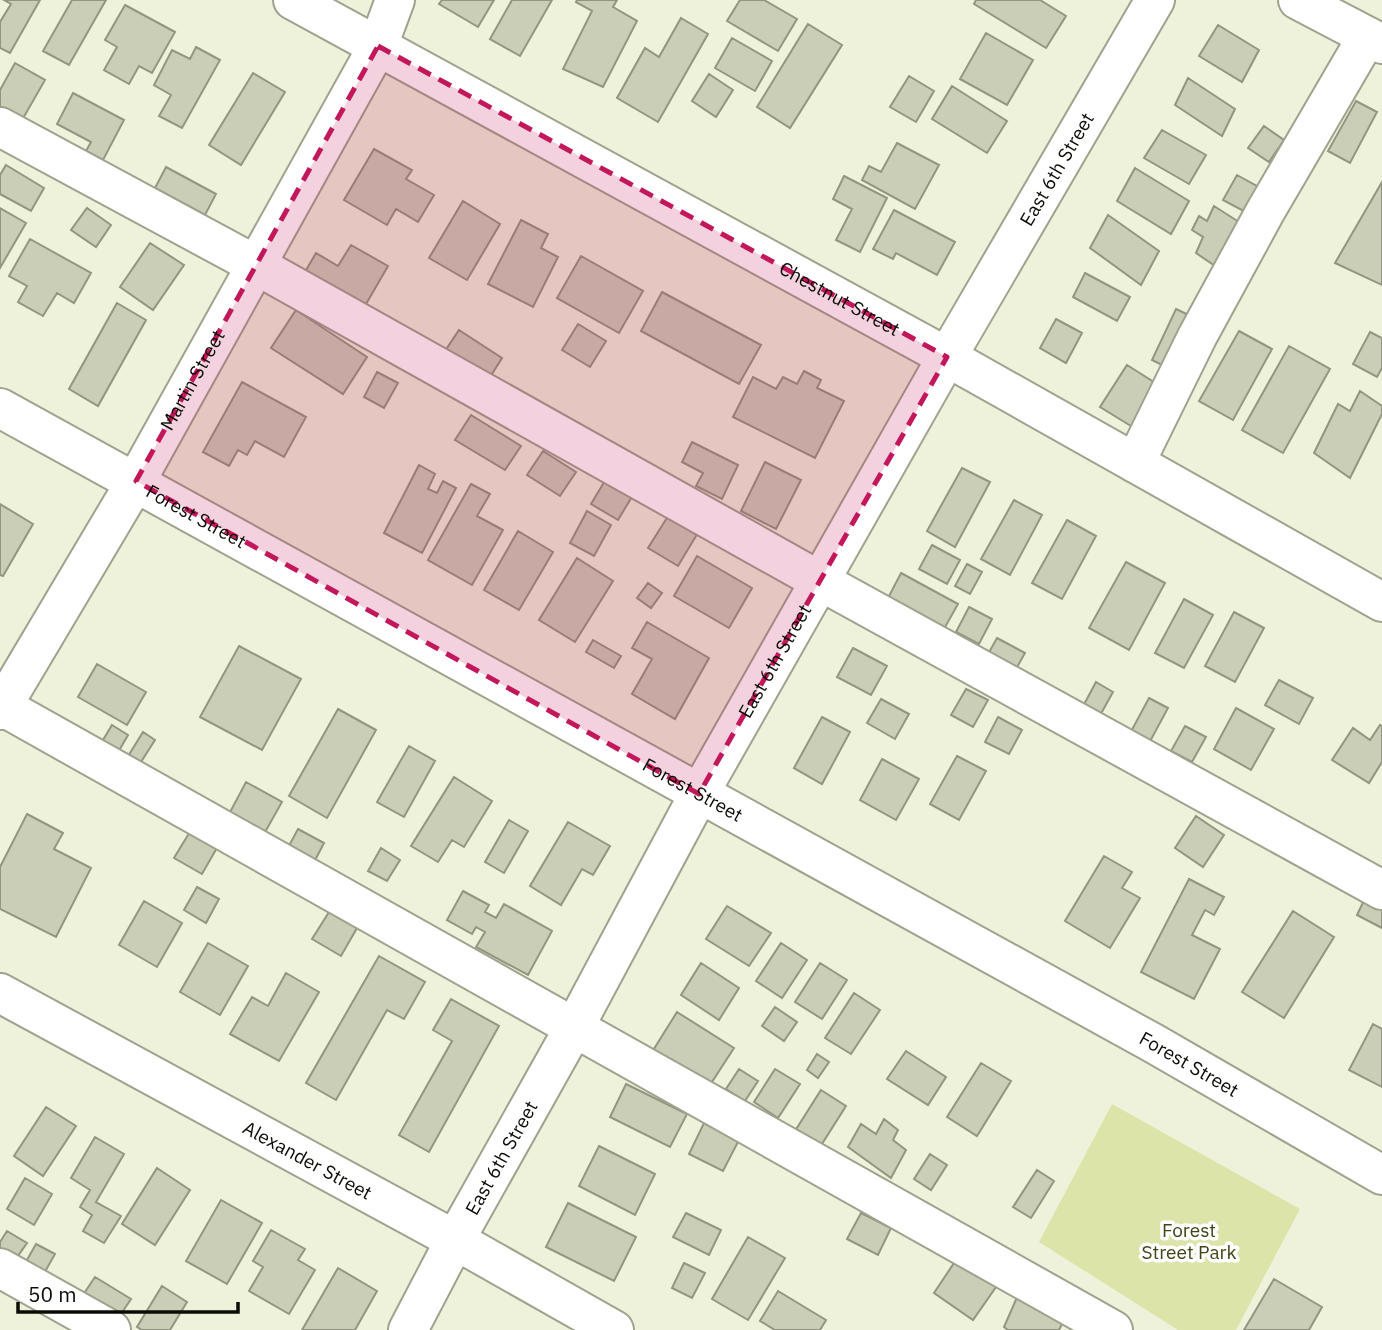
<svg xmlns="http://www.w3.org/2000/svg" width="1382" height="1330" font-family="'IBM Plex Sans',sans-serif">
	<rect width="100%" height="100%" fill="#eff2db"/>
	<!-- green -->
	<path fill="#dde4a9" d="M1112 1104 1300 1209 1236 1330H1178L1039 1242Z"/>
	<!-- building -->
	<path fill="#caceb7" stroke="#92957f" stroke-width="2" d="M4 0H40L10 53 0 48V22L11 4Z
		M72 0H106L69 65 43 51Z
		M442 0H494L478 27 439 4Z
		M512 0H552L520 56 490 39Z
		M577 0H617L613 7 637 21 603 87 563 69 592 11 576 2Z
		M740 0H764L797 19 778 51 727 21Z
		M976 0H1040L1066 16 1046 48 974 4Z
		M125 5 175 32 152 73 139 66 129 84 104 70 117 47 105 40Z
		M681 18 708 34 658 122 617 98 645 48 659 57Z
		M808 24 842 45 790 128 757 107Z
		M1218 25 1259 50 1242 82 1199 56Z
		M986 33 1033 60 1007 105 960 79Z
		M732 38 772 61 755 91 715 68Z
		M196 47 220 60 182 128 159 116 171 95 154 85 172 50 190 59Z
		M15 63 45 80 21 122 0 111V90Z
		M253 73 285 92 241 165 209 145Z
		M709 74 733 90 716 117 692 101Z
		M909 76 934 91 916 122 890 107Z
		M1188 78 1235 109 1222 136 1175 105Z
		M952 86 1007 121 987 153 932 119Z
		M73 93 124 120 103 160 86 151 91 142 57 124Z
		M1356 101 1377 112 1350 163 1328 151Z
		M1264 126 1284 140 1269 162 1248 148Z
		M1162 130 1206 155 1189 184 1144 158Z
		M897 143 939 165 915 209 862 180 869 166 881 172Z
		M374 149 412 170 406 179 434 195 418 222 396 209 387 225 344 200Z
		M6 165 44 188 31 211 0 194V175Z
		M166 167 216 194 205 215 155 188Z
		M1135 168 1189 201 1171 234 1117 201Z
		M1237 175 1264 190 1251 215 1223 200Z
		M844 176 887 198 860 252 836 240 852 209 833 199Z
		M1382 182V285L1335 263Z
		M463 201 500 224 467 280 429 258Z
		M1214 206 1239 222 1218 268 1196 253 1203 237 1192 230 1199 216 1207 221Z
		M0 208 26 223 0 268Z
		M87 208 111 225 96 247 71 230Z
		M894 210 955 242 937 275 896 253 893 259 873 249Z
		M1108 215 1159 251 1141 285 1090 248Z
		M521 220 548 234 541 248 558 257 533 307 488 284Z
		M30 239 91 273 74 303 57 293 43 316 18 302 27 286 9 276Z
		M150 243 184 265 153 310 120 287Z
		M351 245 388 266 358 318 298 284 316 253 338 266Z
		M581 256 643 291 619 333 557 298Z
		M1085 273 1130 297 1117 321 1073 297Z
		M662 292 761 345 739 384 641 331Z
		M117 303 146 320 98 406 69 389Z
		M1176 309 1197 319 1172 370 1152 360Z
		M296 310 367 357 343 394 271 348Z
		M1056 319 1082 333 1066 363 1040 348Z
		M578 324 606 341 590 367 562 350Z
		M459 330 502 358 485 385 441 357Z
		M1239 331 1272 349 1233 420 1199 401Z
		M1370 332 1382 338V368L1377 377 1353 364Z
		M1289 346 1330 369 1283 453 1242 430Z
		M1127 365 1165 389 1139 431 1100 407Z
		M804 371 821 380 817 388 844 401 815 458 733 417 753 377 776 389 783 377 797 384Z
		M377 372 398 383 384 408 364 397Z
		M242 382 306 417 284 457 255 441 247 455 238 450 229 466 203 452Z
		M1360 391 1382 406V414L1350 478 1314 453 1338 404 1350 411Z
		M471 415 521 446 505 470 455 440Z
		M692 442 738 465 722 499 696 486 703 473 682 462Z
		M543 451 576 472 560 496 527 475Z
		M765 462 801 480 776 529 741 511Z
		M419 465 435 474 428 489 437 493 443 481 456 488 422 553 384 533Z
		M962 468 990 482 955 547 927 531Z
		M606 479 633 495 618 520 591 504Z
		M471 484 490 494 477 516 503 530 472 585 428 560Z
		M1014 500 1042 515 1010 575 981 559Z
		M0 504 33 524 3 576 0 575Z
		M587 511 611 525 594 556 570 543Z
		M670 513 699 531 678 566 648 548Z
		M1067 520 1096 536 1062 599 1032 583Z
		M518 531 553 552 519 610 484 590Z
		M932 545 960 560 947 584 919 569Z
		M697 556 752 588 729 628 674 596Z
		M577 558 613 581 575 642 539 620Z
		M1126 562 1165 583 1129 650 1089 628Z
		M967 564 982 572 970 594 955 586Z
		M901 573 958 604 944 629 888 598Z
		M648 583 662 593 651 608 637 598Z
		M1184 599 1213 615 1184 668 1155 653Z
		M969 607 992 619 979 644 956 632Z
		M1234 612 1264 628 1235 682 1205 666Z
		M647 622 709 658 675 719 632 694 652 659 632 648Z
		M997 638 1025 653 1012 676 984 661Z
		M593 640 621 656 614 668 586 652Z
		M239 646 301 679 262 750 200 717Z
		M853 648 887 666 871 695 837 677Z
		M97 664 146 692 127 725 78 697Z
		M1279 680 1313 698 1299 724 1265 705Z
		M1096 682 1113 692 1098 719 1081 710Z
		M966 689 988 700 973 727 951 715Z
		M1149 698 1168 708 1147 747 1128 737Z
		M881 699 909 714 895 739 867 723Z
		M1236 708 1274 729 1251 770 1214 749Z
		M338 709 376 730 327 818 289 796Z
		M822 717 850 732 822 784 794 768Z
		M998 717 1022 730 1009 754 985 742Z
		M112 725 128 735 113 761 97 750Z
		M1380 725 1382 726V762L1369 783 1332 760 1353 728 1370 740Z
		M1185 726 1206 737 1192 762 1171 751Z
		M143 732 155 740 134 773 122 766Z
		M409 746 435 761 404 817 377 802Z
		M957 756 986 771 959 820 930 804Z
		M882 759 919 779 896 820 860 800Z
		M454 777 492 801 464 847 452 840 438 862 411 846Z
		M246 782 282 802 264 834 229 814Z
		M27 814 63 833 54 849 91 868 56 937 0 909V867Z
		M1196 816 1224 835 1203 867 1175 848Z
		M509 820 528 831 504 873 485 862Z
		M568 822 610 846 593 875 582 869 561 905 530 886Z
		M298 829 324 843 311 868 285 853Z
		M191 830 218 846 202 874 174 858Z
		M381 848 400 860 387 881 368 871Z
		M1104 856 1132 872 1122 888 1140 898 1110 948 1065 921Z
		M1189 879 1224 897 1214 915 1205 910 1192 935 1220 949 1194 999 1141 972Z
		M197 887 219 899 206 923 184 910Z
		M463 891 489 905 485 912 496 918 504 904 552 931 528 975 476 947 485 932 476 927 472 934 447 920Z
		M1368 892 1382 900V928L1357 915Z
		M144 901 182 923 157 967 119 945Z
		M727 906 771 933 749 966 706 939Z
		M1293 911 1334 937 1284 1018 1242 992Z
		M329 912 357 928 341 956 312 939Z
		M208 943 248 966 220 1015 180 992Z
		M781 943 807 960 782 998 756 981Z
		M379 956 425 982 404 1019 387 1010 336 1100 306 1083Z
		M701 963 739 988 719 1020 681 995Z
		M820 963 847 980 822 1019 795 1002Z
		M286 973 319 992 279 1061 230 1034 252 997 268 1006Z
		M854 993 880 1010 851 1054 825 1038Z
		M451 999 499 1026 429 1152 399 1135 452 1041 433 1030Z
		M775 1007 797 1022 784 1041 762 1026Z
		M677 1012 734 1048 708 1088 652 1052Z
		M1373 1024 1382 1029V1087L1349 1070Z
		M906 1051 946 1077 928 1105 887 1079Z
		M817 1054 829 1062 818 1078 807 1070Z
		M981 1063 1011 1081 977 1136 947 1117Z
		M739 1069 758 1081 745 1101 726 1089Z
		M775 1069 800 1084 778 1118 754 1102Z
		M626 1084 687 1114 670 1147 610 1117Z
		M821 1090 846 1106 820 1147 795 1131Z
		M46 1107 76 1126 43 1176 14 1156Z
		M884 1119 898 1130 893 1140 906 1150 891 1178 848 1147 861 1124 876 1134Z
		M704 1123 739 1140 723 1171 689 1154Z
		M95 1137 124 1154 96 1202 121 1216 104 1243 83 1231 92 1215 80 1207 90 1190 71 1178Z
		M599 1146 655 1174 635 1215 579 1186Z
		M930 1154 947 1165 931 1190 914 1179Z
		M157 1168 190 1190 155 1245 122 1224Z
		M1037 1170 1054 1181 1031 1218 1013 1207Z
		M25 1178 52 1194 34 1225 7 1209Z
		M221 1200 262 1223 227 1284 186 1261Z
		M568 1203 636 1237 614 1281 546 1247Z
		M686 1213 721 1230 709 1255 673 1237Z
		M861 1213 891 1228 878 1255 847 1239Z
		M271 1230 305 1249 298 1260 315 1270 289 1314 249 1291 263 1267 253 1261Z
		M7 1231 27 1243 10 1267 0 1260V1242Z
		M748 1237 785 1258 748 1320 712 1299Z
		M36 1244 55 1254 38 1284 19 1274Z
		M956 1260 996 1287 973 1320 934 1293Z
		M684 1263 705 1273 692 1298 672 1288Z
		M338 1268 377 1291 355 1330H302Z
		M95 1277 131 1299 119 1317 83 1295Z
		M1274 1279 1322 1307 1309 1330H1244Z
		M162 1286 187 1302 170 1330H142L137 1327Z
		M778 1291 826 1320 820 1330H775L760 1321Z
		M1018 1295 1062 1324 1059 1330H1008L1004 1327Z"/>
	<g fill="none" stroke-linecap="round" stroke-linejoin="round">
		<!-- minor casing -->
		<g stroke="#9fa28d" stroke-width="42">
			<g id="minor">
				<path id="s1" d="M293 0 947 357 1382 602"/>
				<path d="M1298 0 1382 44"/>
				<path d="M0 127 256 265 820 581 1382 890"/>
				<path id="s2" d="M0 408 1153 1043 1382 1175"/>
				<path d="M1135 463 1197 337 1265 212 1367 37"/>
				<path d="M0 705 1113 1330"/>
				<path id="s3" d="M0 710 136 481 378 46 395 0"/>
				<path id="s4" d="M0 993 455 1240 614 1330"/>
				<path d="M0 1268 111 1330"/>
				<path id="s5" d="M408 1330 455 1240 575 1026 699 794 947 357 1155 0"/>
			</g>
		</g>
		<!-- minor -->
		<use href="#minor" stroke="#fff" stroke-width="38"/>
	</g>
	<!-- marked area -->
	<path fill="#c2185b" fill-opacity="0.2" stroke="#c2185b" stroke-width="5" stroke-dasharray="14 9" stroke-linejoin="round" d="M378 46 947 357 699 794 136 481Z"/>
	<g text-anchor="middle" stroke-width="7" stroke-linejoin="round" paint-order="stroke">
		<!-- street labels -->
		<g font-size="19" fill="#0c0c06" stroke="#fff">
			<text dy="7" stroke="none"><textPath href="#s5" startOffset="1330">East 6th Street</textPath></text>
			<text dy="7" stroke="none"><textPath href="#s1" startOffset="623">Chestnut Street</textPath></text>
			<text dy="7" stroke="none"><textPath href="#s3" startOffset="382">Martin Street</textPath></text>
			<text dy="7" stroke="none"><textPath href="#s2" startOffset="224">Forest Street</textPath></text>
			<text dy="7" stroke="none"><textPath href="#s5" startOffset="763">East 6th Street</textPath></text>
			<text dy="7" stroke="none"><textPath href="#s2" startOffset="791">Forest Street</textPath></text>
			<text dy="7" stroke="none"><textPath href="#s2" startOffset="1358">Forest Street</textPath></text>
			<text dy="7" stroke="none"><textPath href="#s5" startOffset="196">East 6th Street</textPath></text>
			<text dy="7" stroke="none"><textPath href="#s4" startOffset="350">Alexander Street</textPath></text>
		</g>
		<!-- park labels -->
		<g font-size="19" fill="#414516" stroke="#fff">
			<text x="1189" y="1237">Forest<tspan x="1189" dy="22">Street Park</tspan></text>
		</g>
	</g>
	<!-- scale -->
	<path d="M18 1302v10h220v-10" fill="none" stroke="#0c0c06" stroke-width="3.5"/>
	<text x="28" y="1302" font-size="21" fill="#0c0c06" stroke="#ffffff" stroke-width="5" paint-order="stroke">50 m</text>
</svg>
